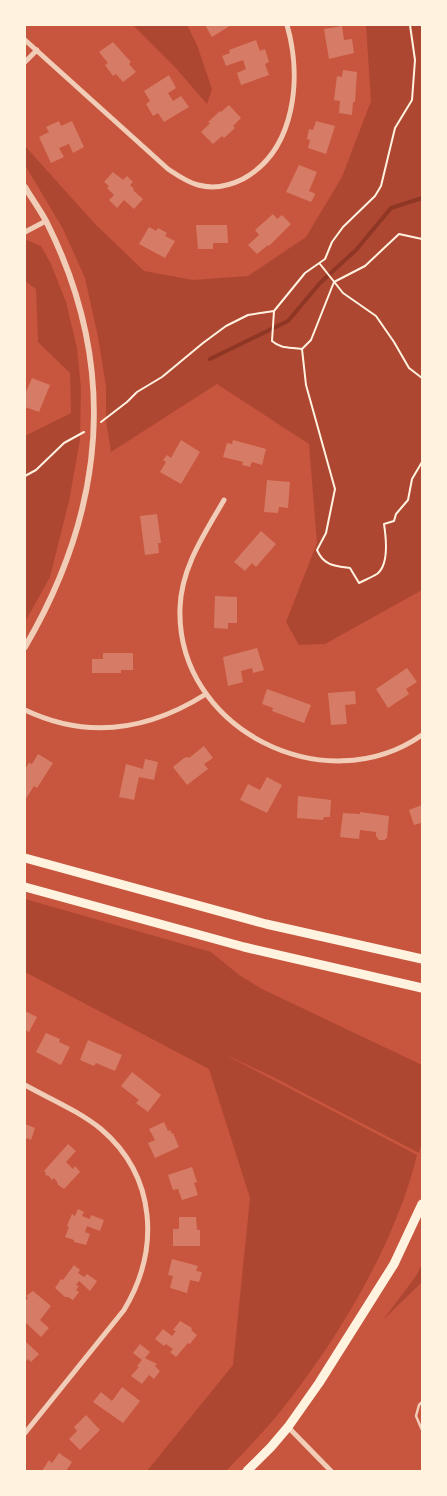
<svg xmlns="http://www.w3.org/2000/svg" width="447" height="1496" font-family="'Varela Round',sans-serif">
	<rect width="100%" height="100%" fill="#c8553d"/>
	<!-- green -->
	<path fill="#ae4732" d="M133 25H187L197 45 212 89 207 104 174 66Z
		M366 25H422V590L325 644 299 645 286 622 317 543 309 444 217 384 111 452 106 420V386L98 337 85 278 63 229 25 165V146L95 224 144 271 193 280 248 276 306 237 342 177 371 101Z
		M27 240 41 246 51 264 66 302 77 348 81 388 80 440 69 501 50 577 25 622V436L71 413 70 373 38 342 36 289 25 281V241Z
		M25 899 211 952 239 975 262 989 422 1065V1143L419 1153 269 1075 222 1053 417 1155C395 1246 334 1346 275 1418 260 1436 243 1453 226 1471H147L233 1365 250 1198 209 1069 25 972Z
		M422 1264V1282L383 1320 416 1276Z"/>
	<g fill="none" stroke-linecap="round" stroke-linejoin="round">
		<!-- stream -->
		<path stroke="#8f3625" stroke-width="4" d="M210 359 288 321 320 283 356 250 391 208 422 198"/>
	</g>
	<!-- building -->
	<path fill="#d67c66" d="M205 25H231L212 37Z
		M342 26 344 40 352 39 354 53 329 59 324 29Z
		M256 40 260 51 265 49 269 62 265 64 269 75 241 85 237 73 246 69 243 60 226 66 222 56 230 53 229 50Z
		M113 42 131 62 129 64 136 72 123 82 116 74 113 76 105 65 108 63 99 52Z
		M343 70 357 72 355 102H353L352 115 339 113 340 101 334 100 337 76 342 77Z
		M169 75 176 88 168 93 173 101 181 96 189 107 164 122 158 113 153 116 146 104 150 101 144 91Z
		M229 105 241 118 233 126 235 128 224 138 222 136 213 144 201 132 210 123 208 122 220 111 221 112Z
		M59 121 61 126 72 121 84 147 73 153 69 144 59 148 64 157 51 163 39 137 49 132 46 127Z
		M316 121 335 126 326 154 308 148 310 140 307 139 309 129 313 130Z
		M299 165 317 172 309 191 314 193 315 195 311 202 286 192Z
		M113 172 123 180 127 176 133 182 130 185 134 189 133 190 143 199 134 209 124 200 117 208 109 200 114 195 107 188 109 186 104 182Z
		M273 214 277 219 282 215 291 224 269 246 268 245 257 254 248 245 259 235 255 230Z
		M196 225H227L228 243H213V249H198Z
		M149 227 156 231 158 228 167 233 165 236 175 241 165 258 139 244Z
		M32 378 50 385 39 412 25 407V391L26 392Z
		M181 440 200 452 181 484 160 472 166 462 163 460 167 455 171 458Z
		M233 440 266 449 262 465 252 462 250 467 242 465 243 462 223 457 227 443 232 444Z
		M267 480 290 482 288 508 279 507 278 513 264 512Z
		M157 514 161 543H158L159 553 145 555 140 516Z
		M261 531 276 544 256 567 252 563 245 571 234 562Z
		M215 596 237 597V623H228V629L214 628Z
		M257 648 264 670 253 673 252 668 241 671 243 682 228 686 223 657Z
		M103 653H133V670H121V673H92V659H103Z
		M407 668 417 682 406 689 409 694 388 708 376 689Z
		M267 689 311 705 304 723 272 711 273 708 262 704Z
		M355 691 356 704 345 705 347 724 331 725 328 693Z
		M204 746 213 758 204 764 208 769 187 785 173 767 184 758 188 757 189 758Z
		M38 754 53 763 37 788 34 786 25 800V769L29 763 32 764Z
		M145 759 158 762 154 780 139 777 134 800 119 797 126 764 143 769Z
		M267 777 282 785 267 813 240 800 248 784 260 790Z
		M298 796 331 800 330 817H324L323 820 297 818Z
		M422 805V826L421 823 414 825 409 810Z
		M360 812 389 816 387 838 384 840H379L376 836V832L360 830 359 839 340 837 343 813 360 814Z
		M25 1011 37 1017 29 1032 25 1030Z
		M46 1033 60 1039 59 1042 70 1047 61 1065 36 1052Z
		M88 1040 122 1055 115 1071 96 1063 94 1066 80 1060Z
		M132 1072 161 1095 148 1112 136 1103 139 1100 121 1086Z
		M164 1122 168 1131 170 1130 172 1134 173 1133 179 1147 155 1158 148 1143 155 1140 149 1129Z
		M25 1124 35 1128 31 1140 27 1138 25 1142Z
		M68 1144 76 1151 66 1162 73 1169 75 1166 80 1172 64 1189 57 1184 58 1183 54 1178 52 1180 48 1175 47 1176 45 1174 46 1173 44 1171Z
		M192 1167 197 1182 194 1183 198 1195 182 1200 178 1189 173 1190 168 1175Z
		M78 1209 84 1212 82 1216 90 1219 91 1215 104 1220 100 1231 87 1226 85 1232 90 1234 86 1245 74 1242V1240L65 1237 69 1227 67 1226 72 1214 75 1216Z
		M179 1217H196L197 1230H200V1246H173V1229H179Z
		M172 1259 198 1266 196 1271 202 1272 199 1282 190 1280 187 1293 170 1288 173 1276 168 1275Z
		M74 1265 80 1270 78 1273 84 1277 87 1274 97 1281 90 1291 79 1281 76 1285 79 1286 76 1290 79 1292 73 1300 68 1297H65L55 1288 61 1279 63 1280Z
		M33 1291 51 1306 40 1320 49 1328 41 1337 25 1322V1302L28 1298 26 1296Z
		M180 1321 192 1328 191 1330 197 1335 190 1344 188 1343 176 1357 170 1352 173 1349 166 1344 164 1346 155 1339 163 1329 172 1336 176 1331 173 1330Z
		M25 1341 39 1354 31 1362 28 1359 25 1362Z
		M140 1344 150 1352 145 1358 157 1364 155 1366 160 1371 154 1379 149 1375 142 1384 131 1376 139 1367 137 1366 142 1360 133 1353Z
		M122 1387 140 1401 123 1423 93 1402 101 1392 112 1401Z
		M86 1415 100 1430 80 1450 69 1439 77 1431 74 1427Z
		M59 1453 72 1462 66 1471H42L49 1460 52 1463Z"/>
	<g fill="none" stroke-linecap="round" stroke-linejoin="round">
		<!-- path -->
		<path stroke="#fff3e0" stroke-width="2" d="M422 239 399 234 365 266 334 282 311 340 302 349 306 385 335 489 326 533 317 550C324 566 335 566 350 568L359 583C365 580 372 577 377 574 389 565 386 537 384 524L394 521 396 514 408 500 412 479 422 462
			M320 264 343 293 376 316 394 342 409 368 422 378
			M274 311 272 341C281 349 290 347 302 349
			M101 422 127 402 137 392 162 377 203 343 226 326 248 315 274 311 305 273 325 259 332 242 343 227 375 196 381 186 395 128 412 100 415 60 410 25
			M25 476 36 470 64 443 84 432"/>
		<!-- service -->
		<path stroke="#f1ccb7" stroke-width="2.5" d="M422 1402 419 1405 416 1416 422 1430"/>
		<!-- minor -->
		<path stroke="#f1ccb7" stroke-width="5" d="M25 40 168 169C177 175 187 182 198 185 213 189 229 186 243 179 296 150 302 77 287 25
			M25 62 37 50
			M25 232 46 221
			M224 500C205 533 181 568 180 608 176 729 325 803 422 735
			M25 710C88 740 149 730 206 694
			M25 1085C50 1099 79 1111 101 1129 157 1177 160 1250 124 1310L25 1433
			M288 1427 331 1471"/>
		<!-- tertiary -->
		<path stroke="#f1ccb7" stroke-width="6" d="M25 187C32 199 41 211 47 223 119 367 105 510 25 647"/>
		<!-- primary -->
		<path stroke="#fff3e0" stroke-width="9" d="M25 858 266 924 422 959
			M25 887 244 947 422 988
			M247 1471 271 1447 288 1427 319 1383 394 1264 422 1204"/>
	</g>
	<!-- border -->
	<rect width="447" height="1496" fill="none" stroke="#fff3e0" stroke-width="52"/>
</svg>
